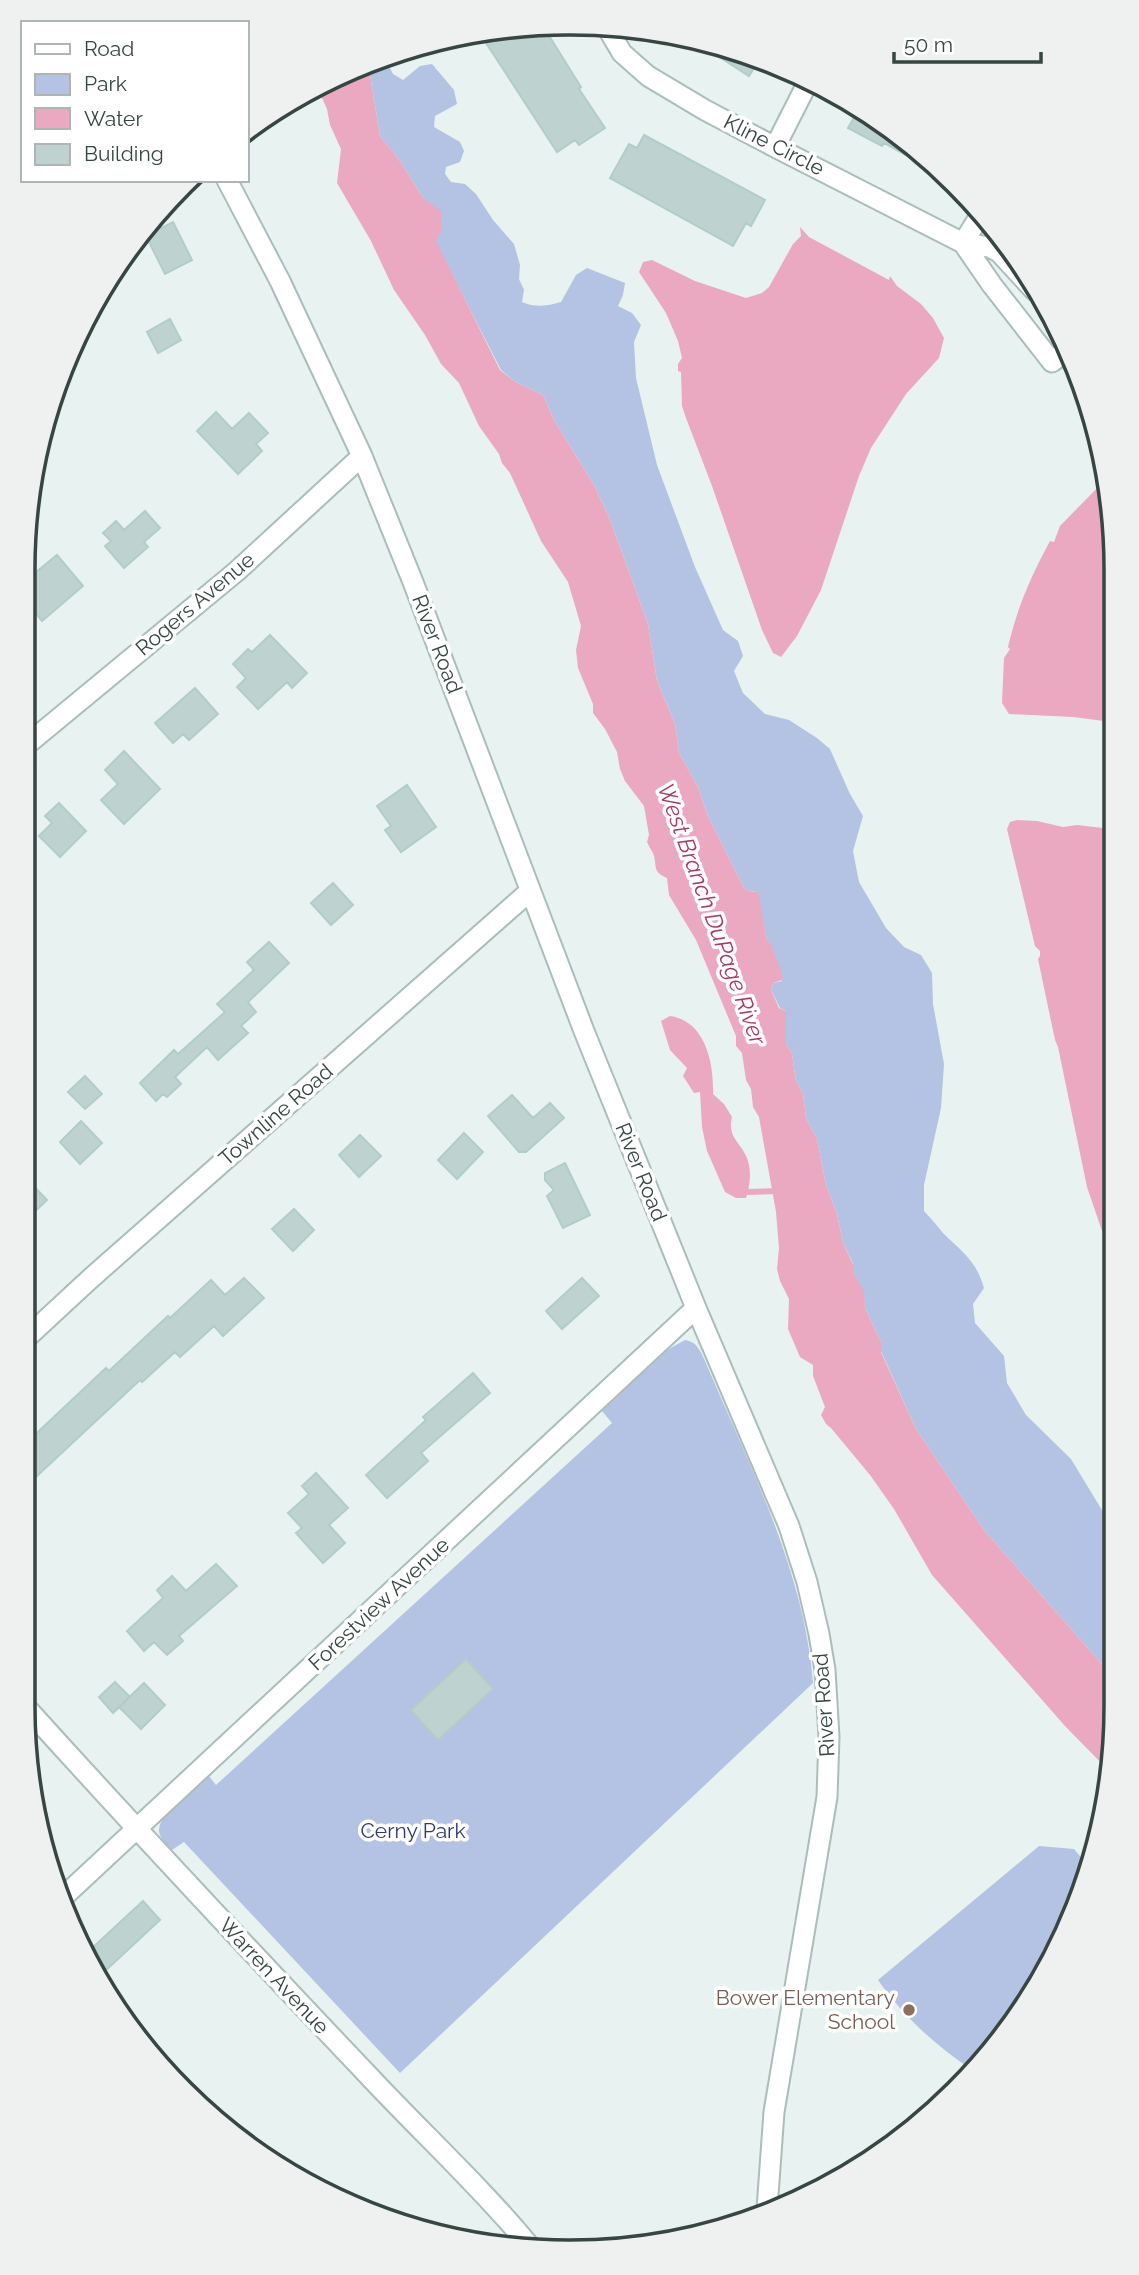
<svg xmlns="http://www.w3.org/2000/svg" width="1139" height="2275" font-family="Raleway,sans-serif">
	<rect width="100%" height="100%" fill="#e8f2f1"/>
	<!-- green -->
	<path fill="#b4c3e3" d="M384 56 393 74 403 80 420 66 432 64 454 90 457 104 435 116 434 127 460 142 464 151 460 162 446 167 445 174 451 182 465 184 476 194 493 220 514 244 520 265 519 279 524 290 522 302C536 308 547 306 561 302L576 275 587 268 625 283 623 295 618 306 632 313 641 325 634 342 636 378 657 465 695 567 723 630 738 641 743 656 734 671 743 693 765 714 789 720 817 738 830 749 850 794 863 816 853 851 859 882 886 928 904 947 921 955 932 973 933 1004 944 1064 941 1108 924 1185V1211C931 1218 937 1226 943 1233 962 1252 976 1260 984 1288L973 1304 975 1323 1004 1356 1007 1383 1026 1415 1071 1459 1108 1520 1114 1525 1115 1679 984 1530 916 1429 881 1351V1342L865 1308 863 1291 853 1273V1263L843 1243 837 1214 826 1185 817 1139 806 1118 803 1093 796 1081 792 1054 786 1044V1011L780 1008 771 990 773 983 782 981 767 941 757 891 749 892 744 888 707 814 698 787 679 753 675 724 657 681 648 624 609 517 594 485 554 420 543 395 514 381 501 370 435 241 441 231 434 207 423 198 400 161 380 136 368 63Z
		M685 1340C697 1342 700 1350 705 1361 749 1465 804 1569 813 1683L400 2073 184 1842 172 1850C167 1845 160 1839 159 1831 158 1814 196 1786 208 1775L216 1785 612 1423 602 1411 667 1350Z
		M1039 1846 1074 1849 1090 1868 1060 1947 972 2070C935 2045 904 2017 878 1980Z"/>
	<!-- water -->
	<path fill="#eaa9c1" d="M368 63 380 136 400 161 423 198 441 211V231L436 241 500 370 514 381 543 395 554 420 594 485 609 517 648 624 657 681 675 724 679 753 698 787 707 814 744 888 749 892 758 891 767 941 771 944 783 977 782 980 773 983 771 990 779 1008 786 1011V1044L792 1054 796 1081 803 1093 806 1118 817 1139 826 1185 837 1214 843 1243 853 1264V1273L864 1291 865 1308 881 1342V1352L916 1429 984 1530 1115 1679V1741L1110 1772 1065 1726 932 1575 894 1509 870 1475 831 1428 826 1424 821 1415 825 1407 813 1376V1365L800 1357 788 1329 789 1299 780 1281 777 1269 779 1248 776 1212 759 1117 753 1107 751 1089 746 1080 742 1053 736 1046V1036L696 940 669 895 667 878C651 871 658 866 653 853 651 850 649 846 647 842L649 835 644 806 625 781 620 769 617 752 605 729 593 713V704L578 668 576 650 581 626 568 582 541 541 510 473 502 463 499 454 479 426 459 383 441 364 425 335 394 290 371 241 337 183 341 149 330 125 327 109 317 87Z
		M800 227 809 237 889 280 890 276 897 286 921 304 933 318 944 338 939 358 906 394 871 448 859 476 821 590 797 636 781 657 773 653 762 630 712 486 686 418 682 406 681 372 678 371V364L682 358 678 341 666 313 639 272 643 262 652 260 695 281 746 298 762 293 769 287 793 244 801 236Z
		M1103 482 1109 489 1112 498V722L1073 717 1009 714 1002 703 1004 658 1010 649 1008 647C1017 608 1031 576 1050 541L1054 542 1060 526Z
		M1017 820 1037 821 1063 827 1077 825 1112 829 1114 1266 1087 1187 1058 1047 1055 1040 1038 959 1040 956V951L1035 946 1007 829 1010 822Z
		M670 1016C706 1021 714 1064 713 1094L724 1104 732 1117C727 1138 741 1142 747 1158 752 1171 750 1186 746 1198H736L725 1192 707 1151 702 1127 700 1092 694 1093 683 1076 687 1068 670 1050 661 1021Z"/>
	<g fill="none" stroke-linecap="round" stroke-linejoin="round">
		<!-- stream -->
		<path stroke="#eaa9c1" stroke-width="6" d="M748 1192 780 1191"/>
	</g>
	<!-- building -->
	<path fill="#bed3cf" stroke="#b2cdc9" stroke-width="2" d="M543 26 581 87 579 89 605 128 579 145 575 140 557 152 479 32 498 27Z
		M703 40 711 41 759 60 749 76 701 45Z
		M859 109 903 136 931 164 929 168 884 143 882 146 848 128Z
		M644 135 765 200 751 226 746 223 733 246 610 178 629 144 637 148Z
		M173 222 192 260 165 274 146 236Z
		M170 319 181 340 158 353 147 332Z
		M216 412 232 429 249 413 268 433 256 444 262 451 238 474 197 431Z
		M145 511 160 528 144 542 148 547 124 568 105 546 111 541 103 533 116 521 124 530Z
		M57 555 83 586 42 621 24 598V582Z
		M270 635 307 673 292 688 287 682 258 709 237 687 246 678 233 664 248 649 252 652Z
		M195 688 218 714 189 740 183 734 173 743 155 723Z
		M124 751 160 789 124 824 101 800 118 784 105 770Z
		M407 785 436 827 401 852 385 830 391 826 377 806Z
		M59 803 86 831 60 857 39 836 52 823 45 816Z
		M333 883 353 905 331 925 311 903Z
		M269 942 289 963 248 1002 256 1012 241 1026 248 1033 218 1060 207 1047 175 1077 181 1084 167 1097 163 1094 156 1101 140 1083 174 1050 178 1054 225 1012 217 1004 254 970 247 962Z
		M85 1076 102 1094 85 1109 68 1092Z
		M512 1095 533 1118 550 1103 564 1118 526 1152H519L488 1116Z
		M81 1121 102 1143 80 1164 60 1142Z
		M464 1133 483 1152 457 1179 438 1160Z
		M360 1135 381 1156 359 1177 339 1155Z
		M565 1163 590 1215 563 1228 547 1196 554 1190 545 1180V1173Z
		M23 1175 47 1200 23 1223Z
		M294 1209 314 1230 293 1251 272 1229Z
		M244 1278 264 1298 223 1336 214 1326 180 1357 175 1352 142 1382 140 1380 23 1489V1446L106 1368 109 1371 168 1316 170 1318 211 1280 225 1295Z
		M582 1278 599 1296 562 1329 546 1311Z
		M473 1373 490 1393 421 1453 428 1461 387 1498 366 1475 426 1420 423 1417Z
		M316 1473 348 1508 329 1525 345 1543 323 1563 296 1533 302 1528 288 1513 309 1494 302 1486Z
		M216 1564 237 1586 179 1636 183 1641 167 1655 154 1642 144 1651 127 1631 163 1598 157 1590 172 1576 186 1591Z
		M466 1659 493 1689 438 1740 411 1710Z
		M115 1682 130 1697 113 1713 99 1697Z
		M144 1683 165 1705 141 1729 119 1707Z
		M143 1901 160 1920 102 1974 89 1951Z"/>
	<g fill="none" stroke-linecap="round" stroke-linejoin="round">
		<!-- minor casing -->
		<g stroke="#abbdbb" stroke-width="23">
			<path id="minor" d="M605 24 622 53 648 76 705 110 775 147 963 243 989 247 999 252 1034 290
				M775 147 810 78
				M227 180 280 281 362 456 413 582 584 1031 696 1308 789 1526 807 1582 819 1634 825 1670 829 1737 827 1797 774 2112 767 2209
				M963 243 992 285 1052 362 1068 349
				M963 243 981 214
				M24 747 237 571 362 456
				M23 1341 90 1279 530 891
				M23 1704C136 1829 251 1952 367 2074 420 2131 478 2184 528 2244
				M61 1899 696 1308"/>
		</g>
		<!-- minor -->
		<use href="#minor" stroke="#fff" stroke-width="19"/>
	</g>
	<!-- markers -->
	<circle fill="#8d6e63" stroke="#fff" stroke-width="2.5" cx="909" cy="2010" r="7"/>
	<g text-anchor="middle" stroke-width="7" stroke-linejoin="round" paint-order="stroke">
		<!-- street labels -->
		<g font-size="21" fill="#374543" stroke="#fff">
			<text transform="translate(774 145) rotate(27)" y="7">Kline Circle</text>
			<text transform="translate(195 604) rotate(-40)" y="7">Rogers Avenue</text>
			<text transform="translate(437 644) rotate(69)" y="7">River Road</text>
			<text transform="translate(276 1115) rotate(-41)" y="7">Townline Road</text>
			<text transform="translate(641 1172) rotate(68)" y="7">River Road</text>
			<text transform="translate(379 1604) rotate(-43)" y="7">Forestview Avenue</text>
			<text transform="translate(824 1705) rotate(-94)" y="7">River Road</text>
			<text transform="translate(274 1976) rotate(47)" y="7">Warren Avenue</text>
		</g>
		<!-- park labels -->
		<g font-size="21" fill="#2f3972" stroke="#fff">
			<text x="413" y="1838">Cerny Park</text>
		</g>
		<!-- education labels -->
		<g font-size="21" fill="#785e54" stroke="#fff" text-anchor="end">
			<text x="895" y="2005">Bower Elementary<tspan x="895" dy="24">School</tspan></text>
		</g>
		<!-- water labels -->
		<g font-size="23" font-style="italic" fill="#a83960" stroke="#fff">
			<text transform="translate(712 914) rotate(70)" y="8">West Branch DuPage River</text>
		</g>
	</g>
	<!-- crop -->
	<path d="M0 0H1139V2275H0ZM569 35H570A534 534 0 0 1 1104 569V1706A534 534 0 0 1 570 2240H569A534 534 0 0 1 35 1706V569A534 534 0 0 1 569 35Z" fill="#eff0f0" fill-rule="evenodd"/>
	<path fill="none" stroke="#374543" stroke-width="3.5" d="M569 35H570A534 534 0 0 1 1104 569V1706A534 534 0 0 1 570 2240H569A534 534 0 0 1 35 1706V569A534 534 0 0 1 569 35Z"/>
	<!-- legend -->
	<rect x="21" y="21" width="228" height="161" fill="#ffffff" stroke="#afb5b4" stroke-width="2"/>
	<rect x="35" y="44" width="35" height="10" fill="#ffffff" stroke="#afb5b4" stroke-width="2"/>
	<text x="84" y="56" font-size="21" fill="#374543">Road</text>
	<rect x="35" y="74" width="35" height="21" fill="#b4c3e3" stroke="#afb5b4" stroke-width="2"/>
	<text x="84" y="91" font-size="21" fill="#374543">Park</text>
	<rect x="35" y="108" width="35" height="21" fill="#eaa9c1" stroke="#afb5b4" stroke-width="2"/>
	<text x="84" y="126" font-size="21" fill="#374543">Water</text>
	<rect x="35" y="144" width="35" height="21" fill="#bed3cf" stroke="#afb5b4" stroke-width="2"/>
	<text x="84" y="161" font-size="21" fill="#374543">Building</text>
	<!-- scale -->
	<path d="M894 52v10h147v-10" fill="none" stroke="#374543" stroke-width="3.5"/>
	<text x="904" y="52" font-size="21" fill="#374543" stroke="#ffffff" stroke-width="5" paint-order="stroke">50 m</text>
</svg>
